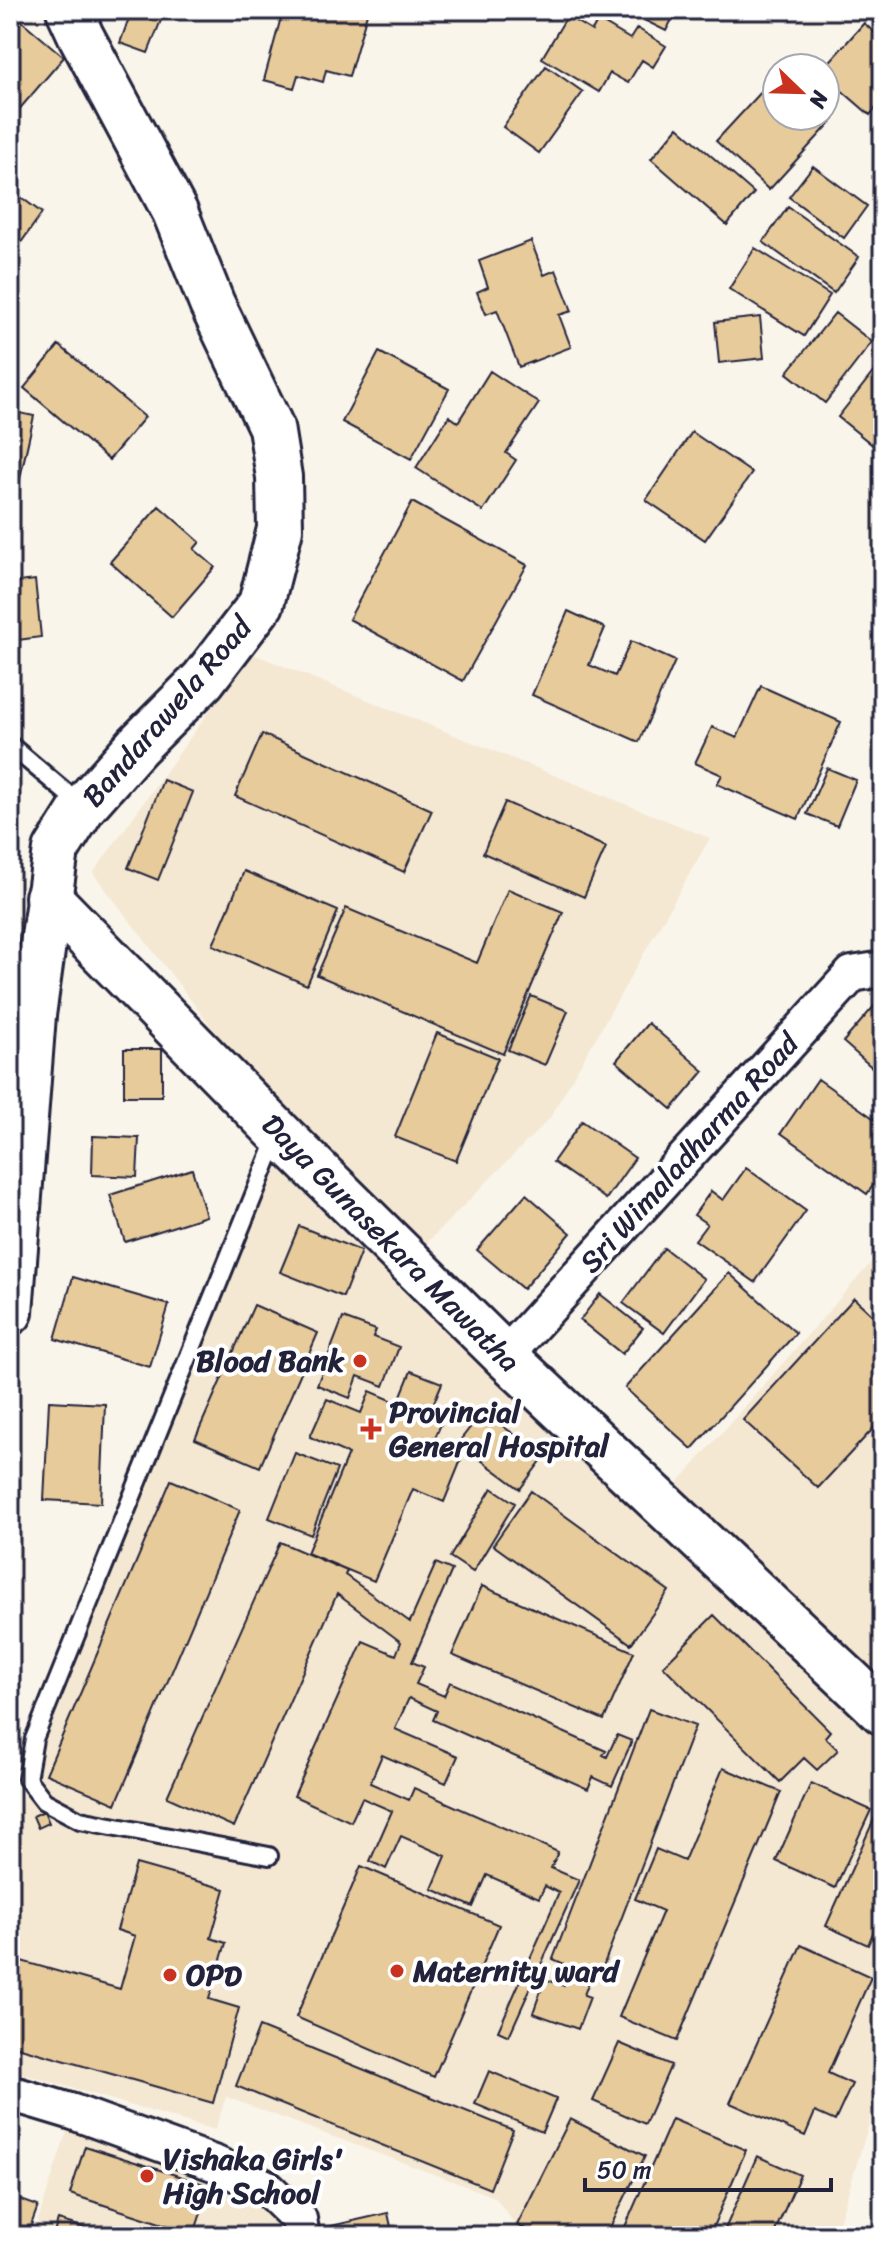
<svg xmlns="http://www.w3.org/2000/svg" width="893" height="2246" font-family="Sriracha,sans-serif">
	<rect width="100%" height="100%" fill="#faf5eb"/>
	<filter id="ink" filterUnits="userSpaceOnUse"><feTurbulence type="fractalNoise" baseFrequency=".0125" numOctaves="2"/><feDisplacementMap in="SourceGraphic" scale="16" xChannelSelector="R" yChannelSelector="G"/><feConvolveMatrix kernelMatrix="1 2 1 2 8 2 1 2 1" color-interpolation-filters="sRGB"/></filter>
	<g filter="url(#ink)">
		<!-- built -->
		<path fill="#f4e8d3" d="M251 653 710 838 550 1118 409 1261 661 1502 883 1249V1940L876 1957 883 1962V2078L835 2236H523L495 2197 226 2097 215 2130 10 2070V1847L27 1779 279 1133 267 1099 93 873Z
			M73 2112 216 2164 302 2236H33Z"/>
		<!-- building -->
		<path fill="#e7cb9b" stroke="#22223b" stroke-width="2" d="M132 10H165L148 53 120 43Z
			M283 10H368L349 76 326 70 323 82 298 75 294 88 264 80Z
			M644 10H677L666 31 640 18Z
			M10 11 64 57 11 119 10 117Z
			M567 16 592 31 598 20 630 39 637 28 666 46 653 67 642 60 628 83 610 73 599 92 542 58Z
			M864 23 877 35 883 28V100L870 115 825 76 824 68Z
			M546 66 583 92 539 153 503 127Z
			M777 75V116H825V111L834 119 769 190 716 141Z
			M678 127 754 193 727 225 651 159Z
			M813 166 867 206 844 238 789 197Z
			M10 189 42 213 10 258Z
			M788 207 859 257 834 293 763 242Z
			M531 241 544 275 556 270 572 311 559 315 571 347 519 367 497 310 486 314 477 292 488 287 479 261Z
			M755 248 830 295 804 336 729 289Z
			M835 313 872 342 825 403 787 373Z
			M760 317 764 358 719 363 715 322Z
			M59 345 145 417 109 460 24 388Z
			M379 352 449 389 411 459 342 422Z
			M883 360V436L875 447 838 417Z
			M490 371 539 403 506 453 516 460 483 511 416 468 449 416 458 422Z
			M10 411 34 416 18 487 10 485Z
			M692 432 752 473 705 540 646 500Z
			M412 502 527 565 463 681 349 619Z
			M159 506 200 542 194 549 215 567 172 617 110 562Z
			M35 580 41 637 10 641V583Z
			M568 611 605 628 589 665 615 676 631 641 675 661 639 742 532 695Z
			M761 686 841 722 798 819 717 784 722 775 695 763 712 727 737 738Z
			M262 734 432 810 404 872 235 796Z
			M827 768 856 780 837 826 807 814Z
			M163 780 193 792 158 880 128 868Z
			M505 802 606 847 584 897 483 853Z
			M244 871 338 911 307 985 213 945Z
			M508 889 563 912 503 1054 317 975 346 908 477 963Z
			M531 996 568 1011 545 1065 508 1050Z
			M883 996V1077L843 1042Z
			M648 1023 704 1071 672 1109 616 1061Z
			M437 1033 498 1058 456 1161 395 1137Z
			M124 1049H162V1096H124Z
			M818 1079 883 1125V1171L867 1194 781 1133Z
			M582 1121 635 1158 606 1199 553 1162Z
			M93 1136 139 1138 137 1177 92 1175Z
			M746 1168 806 1211 755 1282 695 1240 707 1224 694 1215 711 1191 723 1200Z
			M192 1169 206 1216 125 1242 110 1195Z
			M526 1194 571 1233 523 1289 477 1250Z
			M299 1226 361 1251 343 1297 280 1272Z
			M664 1248 704 1279 664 1333 623 1303Z
			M729 1273 796 1333 692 1449 625 1388Z
			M73 1277 169 1305 150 1367 55 1339Z
			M600 1294 643 1328 622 1354 580 1320Z
			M854 1298 883 1325V1418L818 1488 743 1420Z
			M254 1305 318 1333 260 1467 195 1439Z
			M343 1318 376 1330 373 1337 399 1347 384 1386 358 1376 350 1398 317 1385Z
			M411 1371 442 1383 427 1419 441 1424 431 1447 461 1460 444 1502 413 1489 374 1581 307 1553 348 1454 310 1437 327 1399 361 1413 370 1391 398 1403Z
			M49 1401 105 1404 101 1503 44 1500Z
			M483 1411 544 1457 520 1489 458 1443Z
			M295 1453 337 1469 311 1535 269 1518Z
			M171 1480 240 1510 116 1804 46 1774Z
			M492 1488 515 1503 473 1572 450 1557Z
			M531 1491 669 1591 631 1644 493 1545Z
			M280 1542 347 1571 345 1575 410 1622 436 1563 452 1570 412 1662 424 1667 416 1684 444 1696 450 1682 606 1751 603 1755 607 1757 617 1735 632 1741 612 1786 593 1777 588 1789 433 1720 437 1711 409 1698 395 1729 458 1756 446 1783 382 1755 370 1783 409 1800 414 1788 558 1852 551 1868 579 1880 509 2036 498 2031 559 1893 545 1886 539 1898 487 1875 473 1907 432 1889 446 1856 401 1836 386 1869 370 1861 392 1811 362 1798 351 1822 294 1796 363 1641 396 1655 401 1642 337 1594 234 1827 167 1797Z
			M482 1586 634 1652 604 1720 452 1655Z
			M714 1615 830 1731 825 1737 838 1750 817 1770 804 1758 780 1782 663 1666Z
			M649 1709 695 1726 599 1977 592 1974 584 1995 590 1997 578 2029 533 2013 545 1979 564 1986 571 1967 553 1959Z
			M723 1768 781 1792 677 2041 619 2017 663 1911 635 1899 656 1849 684 1861Z
			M811 1783 871 1810 835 1888 776 1861Z
			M879 1808 883 1810V1910L868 1945 826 1926Z
			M44 1811 49 1823 38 1828 33 1816Z
			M136 1864 225 1889 211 1938 226 1943 209 1999 239 2008 213 2103 10 2045 11 1958 120 1989 135 1936 117 1930Z
			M361 1866 499 1925 434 2077 296 2017Z
			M801 1945 871 1977 828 2073 852 2084 835 2121 815 2112 805 2136 730 2103Z
			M259 2027 513 2130 490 2189 236 2086Z
			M619 2043 671 2065 645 2124 593 2101Z
			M489 2071 556 2099 542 2132 475 2104Z
			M570 2119 645 2156 606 2236H540L517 2225Z
			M672 2119 746 2150 709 2236H621Z
			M85 2146 210 2186 194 2234 70 2194Z
			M757 2156 800 2175 773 2236H722Z
			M10 2196 38 2206 27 2236H10Z
			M388 2213 393 2236H319L318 2229Z
			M58 2220 92 2230 91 2236H53Z"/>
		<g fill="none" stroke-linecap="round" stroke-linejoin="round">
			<!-- lane casing -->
			<g stroke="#22223b" stroke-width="22">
				<path id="lane" d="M10 745 82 806
					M269 1856 80 1820 44 1801 27 1779 34 1739 277 1138"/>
			</g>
			<!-- street casing -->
			<g stroke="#22223b" stroke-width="40">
				<path id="street" d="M505 1356 852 974 883 969
					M10 2093 73 2112 216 2164 267 2188 299 2219 302 2236"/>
			</g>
			<!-- secondary casing -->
			<g stroke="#22223b" stroke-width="50">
				<path id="secondary" d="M48 897 279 1133 505 1356 883 1712"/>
			</g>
			<!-- highway casing -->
			<g stroke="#22223b" stroke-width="50">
				<path id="highway" d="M10 1312 33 1015 56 850 83 807 137 746 203 680 261 604 280 529 279 477 271 427 212 304 175 212 81 36 69 10"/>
			</g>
			<!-- lane -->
			<use href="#lane" stroke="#fff" stroke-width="16"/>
			<!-- street -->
			<use href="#street" stroke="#fff" stroke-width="34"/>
			<!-- secondary -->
			<use href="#secondary" stroke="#fff" stroke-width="44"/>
			<!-- highway -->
			<use href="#highway" stroke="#fff" stroke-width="44"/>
		</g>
	</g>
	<!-- markers -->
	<g fill="#c8321e" stroke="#fff" stroke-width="3">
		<circle cx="360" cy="1361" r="8"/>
		<path d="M367 1417h8v8h8v8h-8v8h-8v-8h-8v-8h8z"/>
		<circle cx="397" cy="1971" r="8"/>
		<circle cx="170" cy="1975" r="8"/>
		<circle cx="147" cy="2176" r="8"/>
	</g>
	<g text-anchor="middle" stroke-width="8" stroke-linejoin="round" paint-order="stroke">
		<!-- street labels -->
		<g font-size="30" fill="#22223b" stroke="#fff">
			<text transform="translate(167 712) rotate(-49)" y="10">Bandarawela Road</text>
			<text transform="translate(689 1153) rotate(-48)" y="10">Sri Wimaladharma Road</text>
			<text transform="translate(391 1243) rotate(45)" y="10">Daya Gunasekara Mawatha</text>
		</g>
		<!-- poi labels -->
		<g font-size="30" font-weight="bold" fill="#22223b" stroke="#fff" text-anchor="start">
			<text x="344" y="1371" text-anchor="end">Blood Bank</text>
			<text x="389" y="1422">Provincial<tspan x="389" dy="34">General Hospital</tspan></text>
			<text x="413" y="1981">Maternity ward</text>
			<text x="186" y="1985">OPD</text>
			<text x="163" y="2169">Vishaka Girls'<tspan x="163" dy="34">High School</tspan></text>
		</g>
	</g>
	<!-- margin -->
	<rect width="893" height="2246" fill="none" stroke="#fff" stroke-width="40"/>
	<rect x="20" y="20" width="853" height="2206" fill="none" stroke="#22223b" stroke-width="3" filter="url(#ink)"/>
	<!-- north arrow -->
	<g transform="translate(801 92) rotate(113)"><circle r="38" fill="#ffffff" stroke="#a7a7b1" stroke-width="2"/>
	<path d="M0-6L14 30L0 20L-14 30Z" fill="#c8321e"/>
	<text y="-12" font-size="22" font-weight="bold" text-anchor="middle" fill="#22223b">N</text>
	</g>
	<!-- scale -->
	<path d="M585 2178v12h246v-12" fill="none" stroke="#22223b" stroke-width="4"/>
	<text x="597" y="2178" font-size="24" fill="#22223b" stroke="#ffffff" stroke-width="6" paint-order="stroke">50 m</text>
</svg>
